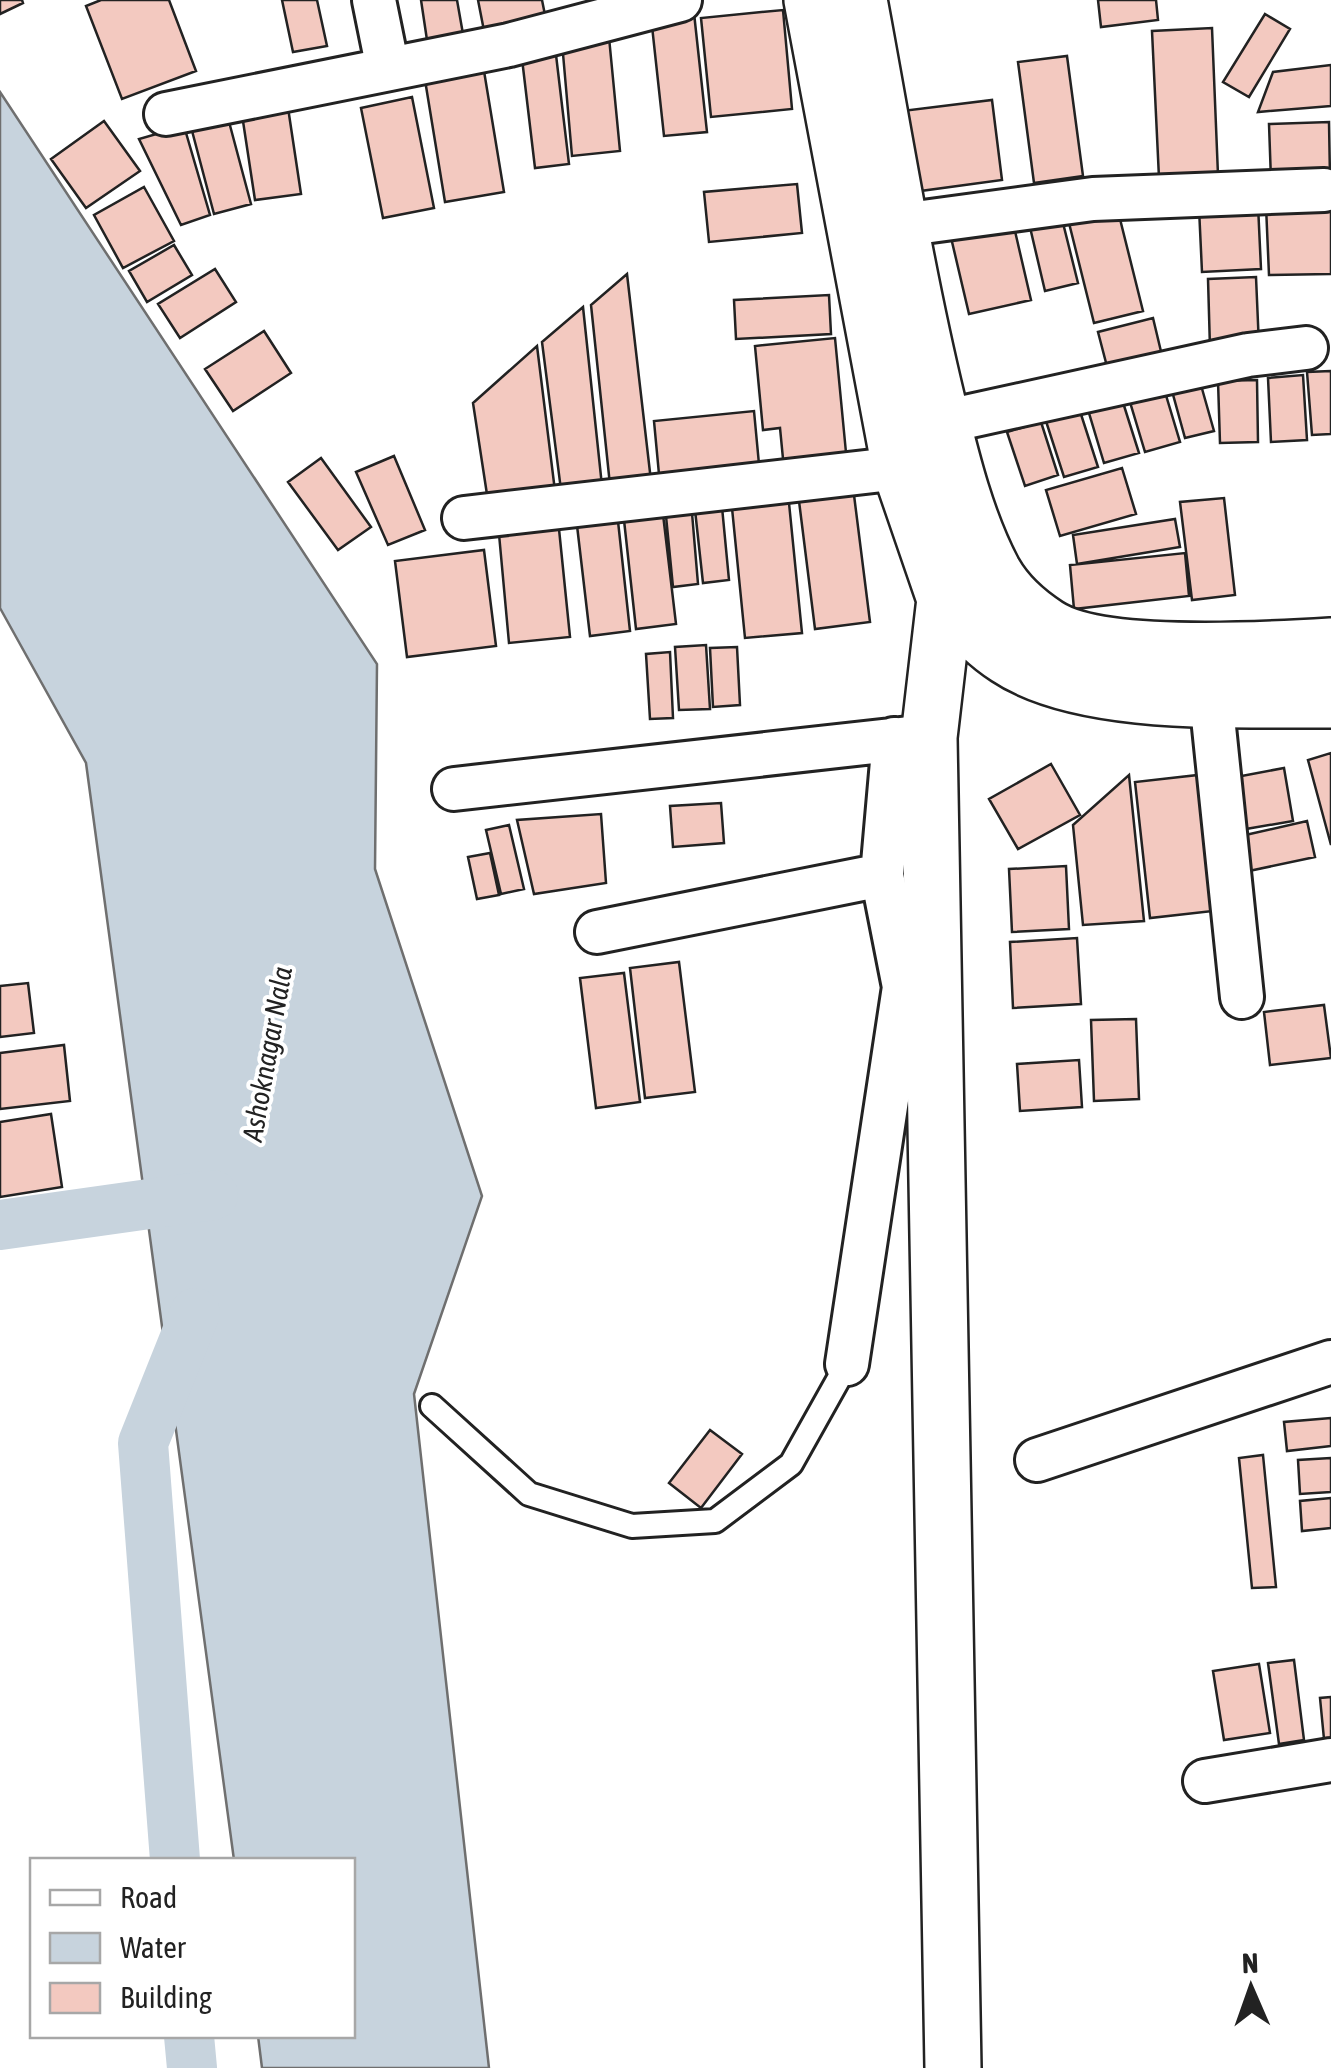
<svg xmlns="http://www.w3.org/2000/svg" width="1331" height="2068" font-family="'Asap Condensed',sans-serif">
	<rect width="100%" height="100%" fill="#fff"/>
	<!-- water -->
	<path fill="#c7d3dd" stroke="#6f6f6f" stroke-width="2.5" d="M0 92 377 664 375 869 482 1196 414 1394 489 2068H262L258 2036H352V1860H234L86 763 0 608Z"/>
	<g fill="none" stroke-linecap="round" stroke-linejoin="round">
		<!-- canal -->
		<path stroke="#c7d3dd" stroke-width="50" d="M0 1225 213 1195
			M175 1860 143 1443 195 1313
			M189 2036 192 2068"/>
	</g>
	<!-- building -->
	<path fill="#f3c9c0" stroke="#222" stroke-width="2.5" d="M0 0H22L23 3 0 14Z
		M101 0H169L196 71 122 99 86 6Z
		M282 0H317L327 46 293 52Z
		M421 0H457L463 34 427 40Z
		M478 0H542L548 30 486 41Z
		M1098 0H1156L1158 20 1101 27Z
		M783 10 792 109 711 117 701 18Z
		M694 13 707 132 664 136 651 17Z
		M1265 14 1290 29 1249 97 1223 82Z
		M608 27 620 151 572 156 561 31Z
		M1212 28 1218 175 1159 178 1152 31Z
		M554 38 569 164 535 168 520 42Z
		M1067 56 1083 176 1034 183 1018 62Z
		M1331 65V106L1258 112 1273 72Z
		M484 71 504 192 445 202 425 80Z
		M412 97 434 208 383 218 361 108Z
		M992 100 1002 180 913 192 902 111Z
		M287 101 301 194 255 200 241 108Z
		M228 118 251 204 214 214 191 127Z
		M104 121 140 171 86 208 51 159Z
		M1329 122 1330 178 1271 180 1269 124Z
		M184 126 210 215 181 225 139 139Z
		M797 184 802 233 709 242 704 192Z
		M144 187 174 241 123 268 94 215Z
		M1331 204V274L1269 275 1266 206Z
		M1258 205 1261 269 1202 272 1199 208Z
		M1117 207 1143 311 1094 323 1068 219Z
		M1011 214 1031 300 969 314 949 229Z
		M1061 215 1078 283 1045 291 1029 223Z
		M174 245 192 275 147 302 129 271Z
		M215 269 236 302 180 338 158 304Z
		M627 274 651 481 610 485 591 305Z
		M1256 277 1259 346 1210 348 1208 279Z
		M829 295 831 334 736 339 734 300Z
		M583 307 602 486 561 490 542 342Z
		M1153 318 1164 364 1110 378 1098 332Z
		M264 331 291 373 233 411 205 369Z
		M835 338 847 463 784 469 780 428 763 430 755 346Z
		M537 346 555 491 488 501 473 403Z
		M1197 371 1214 431 1185 438 1169 380Z
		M1331 371V434L1312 435 1307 372Z
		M1303 375 1307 440 1271 442 1268 378Z
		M1257 380 1258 442 1220 443 1218 381Z
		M1162 382 1180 442 1145 452 1127 392Z
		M1120 393 1139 453 1104 463 1086 403Z
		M1078 405 1098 467 1064 477 1044 415Z
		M754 411 760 475 660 485 654 421Z
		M1041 422 1058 475 1025 486 1007 432Z
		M394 456 425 530 388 545 356 472Z
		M321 458 371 527 338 550 288 482Z
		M1122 468 1136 514 1060 536 1046 490Z
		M854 495 870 622 815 629 799 501Z
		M1224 498 1235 595 1192 600 1180 502Z
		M789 503 802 633 745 638 732 508Z
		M662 506 676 624 636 629 623 511Z
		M722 507 729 580 703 583 695 510Z
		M617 512 630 631 590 636 576 517Z
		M692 513 698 584 673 587 666 516Z
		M1175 519 1180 547 1077 564 1073 535Z
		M559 529 570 637 509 643 499 534Z
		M484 550 496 646 407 657 395 561Z
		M1185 553 1189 596 1074 609 1070 565Z
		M706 645 710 709 679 710 675 647Z
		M737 647 740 705 713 707 710 648Z
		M670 652 673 718 650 719 646 654Z
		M1331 753V845L1308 760Z
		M1051 764 1080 815 1018 849 989 799Z
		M1284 768 1293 821 1240 830 1231 778Z
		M1207 774 1222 910 1150 918 1135 782Z
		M1129 775 1144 921 1083 925 1073 825Z
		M721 803 724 843 673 847 670 806Z
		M601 814 606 883 534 894 517 820Z
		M1307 821 1315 857 1249 871 1241 836Z
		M509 825 524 889 501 894 486 830Z
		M490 853 499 895 477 899 468 857Z
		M1066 866 1069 929 1012 932 1009 869Z
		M1077 938 1081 1004 1013 1008 1010 942Z
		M679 962 695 1092 645 1098 630 968Z
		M624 973 640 1102 596 1108 580 978Z
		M28 983 34 1033 0 1037V986Z
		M1324 1005 1331 1058 1270 1065 1264 1012Z
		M1136 1019 1139 1099 1094 1101 1091 1020Z
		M64 1045 70 1101 0 1109V1053Z
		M1079 1060 1082 1107 1020 1111 1017 1064Z
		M51 1114 62 1187 0 1197V1122Z
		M1331 1418V1446L1287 1451 1284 1422Z
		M710 1430 742 1454 701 1508 669 1483Z
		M1263 1455 1276 1587 1252 1588 1239 1458Z
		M1331 1458V1492L1300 1494 1298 1460Z
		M1331 1498V1528L1302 1531 1300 1501Z
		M1294 1660 1304 1740 1279 1744 1268 1663Z
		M1259 1664 1270 1733 1224 1740 1213 1671Z
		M1331 1697V1739H1324L1320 1698Z"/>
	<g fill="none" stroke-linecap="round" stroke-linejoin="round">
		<!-- lane casing -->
		<g stroke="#222" stroke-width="28">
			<path id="lane" d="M432 1406 529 1494 632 1526 715 1521 791 1464 847 1364"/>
		</g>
		<!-- street casing -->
		<g stroke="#222" stroke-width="48">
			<path id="street" d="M374 0 388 69
				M166 114 509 45 680 0
				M901 225 1093 199 1324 190
				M943 422 1248 355 1306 348
				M464 518 900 468
				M1211 698 1242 997
				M454 789 918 737
				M597 932 882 875
				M847 1364 904 987 882 875 894 739
				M1037 1460 1331 1362
				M1205 1781 1331 1760"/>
		</g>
		<!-- secondary casing -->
		<g stroke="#222" stroke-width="60">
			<path id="secondary" d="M812 0 900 468 945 599 929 737 953 2068
				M859 0C884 134 905 269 937 401 951 458 966 521 994 573 1006 594 1027 613 1047 626 1099 660 1267 650 1331 646
				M945 599C964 619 983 642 1007 657 1083 708 1240 699 1331 700"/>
		</g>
		<!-- lane -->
		<use href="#lane" stroke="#fff" stroke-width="22"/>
		<!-- street -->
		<use href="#street" stroke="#fff" stroke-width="42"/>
		<!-- secondary -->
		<use href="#secondary" stroke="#fff" stroke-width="55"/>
	</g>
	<g text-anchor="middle" stroke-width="8" stroke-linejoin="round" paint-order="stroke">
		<!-- water labels -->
		<g font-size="28" font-style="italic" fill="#222" stroke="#fff">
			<text transform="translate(267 1054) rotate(-80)" y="10">Ashoknagar Nala</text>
		</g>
	</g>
	<!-- legend -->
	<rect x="30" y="1858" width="325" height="180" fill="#ffffff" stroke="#a7a7a7" stroke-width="2.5"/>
	<rect x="50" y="1890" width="50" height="15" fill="#ffffff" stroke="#a7a7a7" stroke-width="2.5"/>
	<text x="120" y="1908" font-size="30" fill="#222222">Road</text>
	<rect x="50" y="1933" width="50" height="30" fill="#c7d3dd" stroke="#a7a7a7" stroke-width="2.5"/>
	<text x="120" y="1958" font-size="30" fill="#222222">Water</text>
	<rect x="50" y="1983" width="50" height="30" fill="#f3c9c0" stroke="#a7a7a7" stroke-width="2.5"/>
	<text x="120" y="2008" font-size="30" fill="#222222">Building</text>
	<!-- north arrow -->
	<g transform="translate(1251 1988) rotate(358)" stroke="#ffffff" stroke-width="8" paint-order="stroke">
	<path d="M0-8L18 38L0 25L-18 38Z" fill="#222222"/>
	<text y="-15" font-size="28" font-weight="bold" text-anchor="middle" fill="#222222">N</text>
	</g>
</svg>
